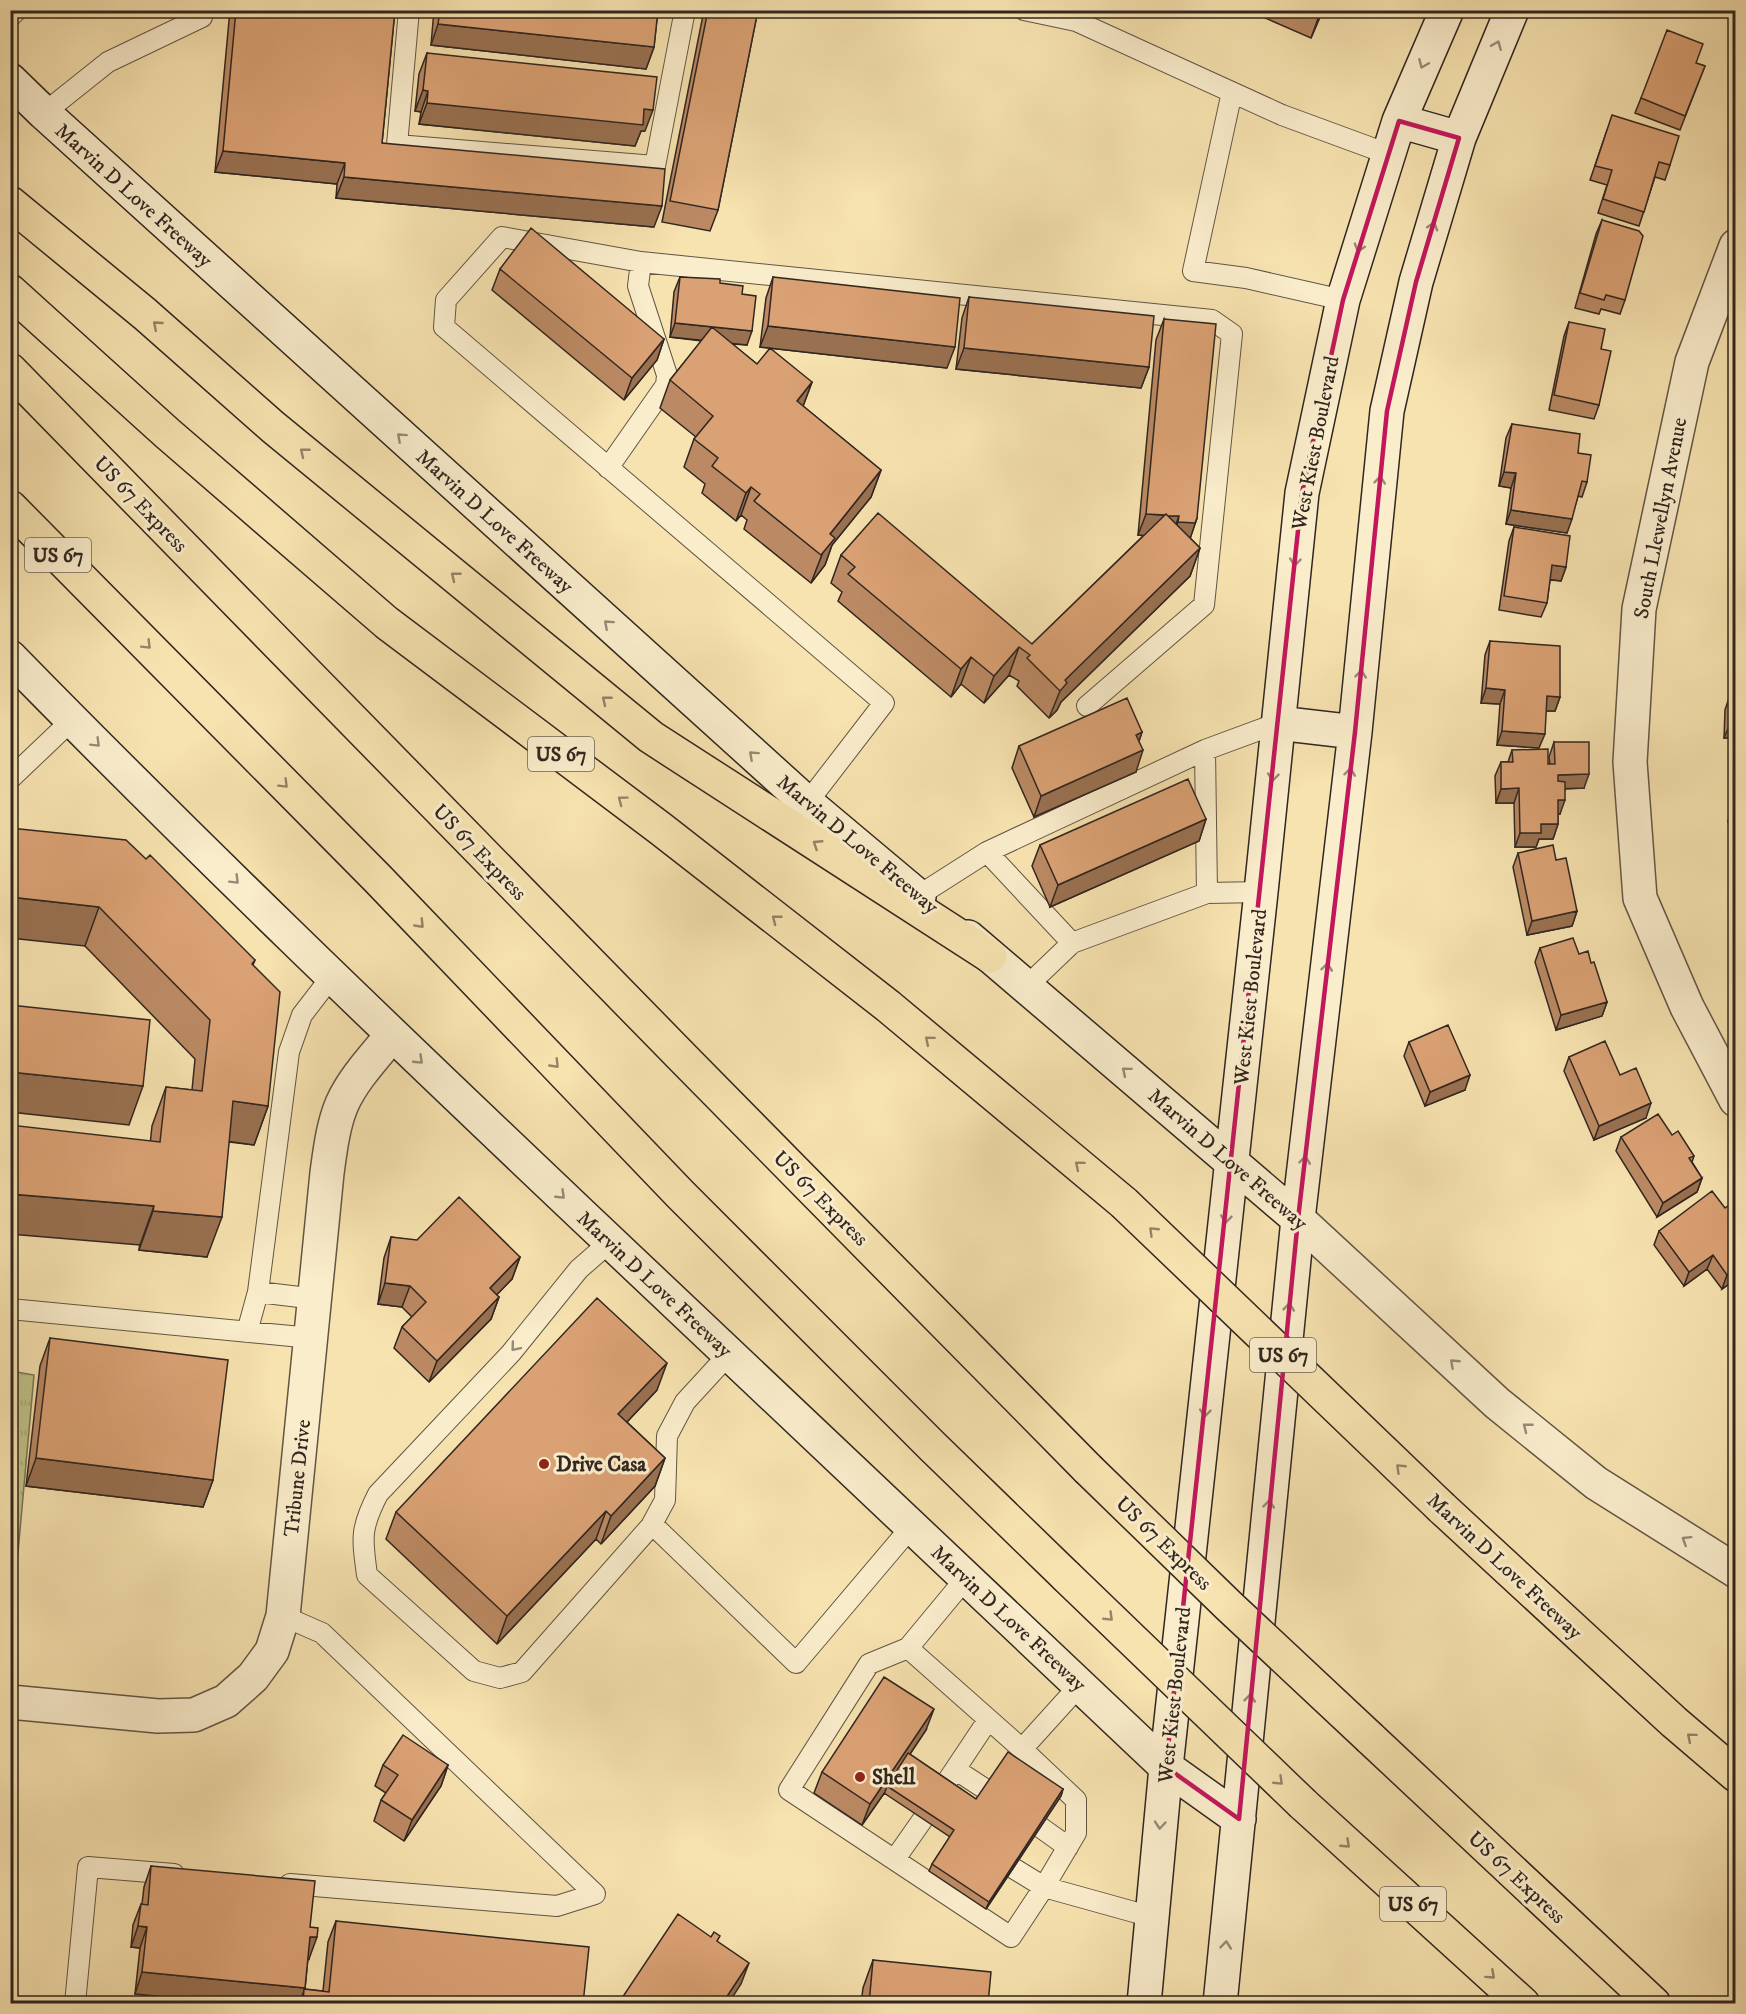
<svg xmlns="http://www.w3.org/2000/svg" width="1746" height="2014" font-family="'IM FELL DW Pica',serif">
	<defs>
		<pattern id="grass-tufts" width="24" height="20" patternUnits="userSpaceOnUse" patternTransform="scale(1.5)"><rect width="24" height="20" fill="#c0c388"/><path d="M3 7l-1-3M5 7V3M7 7l1-3M15 17l-1-3M17 17v-4M19 17l1-3" fill="none" stroke="#a5a775"/></pattern>
	</defs>
	<rect width="100%" height="100%" fill="#f7e3b0"/>
	<filter id="stains"><feTurbulence type="fractalNoise" baseFrequency=".00333" numOctaves="4"/><feColorMatrix values="0 0 0 0 .2 0 0 0 0 .09 0 0 0 0 .02 0 0 0 .5 -.17"/></filter>
	<radialGradient id="worn" r=".72"><stop offset=".6" stop-color="#630" stop-opacity="0"/><stop offset="1" stop-color="#630" stop-opacity=".3"/></radialGradient>
	<!-- grass -->
	<path fill="url(#grass-tufts)" stroke="#787454" stroke-width="1.5" d="M11 1371 34 1375 11 1630 10 1371Z"/>
	<g fill="none" stroke-linecap="round" stroke-linejoin="round">
		<!-- service casing -->
		<g stroke="#625544" stroke-width="22">
			<path id="service" d="M409 10 397 145 655 166 685 10
				M1024 10 1076 21 1282 115 1388 154
				M10 17 17 10
				M1232 92 1193 271 1246 278 1343 300
				M44 113 108 62 202 17
				M608 468 666 385 667 375 638 286 641 262
				M1205 750 1207 893
				M10 779 72 720
				M807 803 884 703 444 327 446 300 502 237 641 262 1212 320 1232 334 1204 605 1087 706
				M987 852 1072 943
				M918 896 987 852 1205 750 1278 723
				M1027 986 1072 943 1207 893 1261 892
				M610 1242 579 1269 511 1353 378 1494C360 1529 362 1538 367 1575L474 1671 500 1678 522 1672 651 1526 665 1500 667 1436 685 1402 729 1354
				M316 1299 258 1292 289 1052 302 1015 332 976
				M10 1309 312 1338
				M247 1332 258 1292
				M652 1524 796 1663 912 1526
				M966 1578 908 1648 1022 1749 1079 1686
				M283 1616 322 1633 595 1894 557 1906 290 1884
				M908 1648 869 1664 789 1790 1011 1937 1044 1887 1152 1917
				M956 1770 985 1789
				M944 1786 988 1720
				M1040 1827 1068 1847
				M895 1859 923 1819
				M1013 1868 1044 1887 1076 1833V1800L1022 1749
				M75 2004 88 1867 174 1874"/>
		</g>
		<!-- minor casing -->
		<g stroke="#625544" stroke-width="36">
			<path id="minor" d="M1736 246 1692 362 1639 609 1630 762 1640 898 1687 1007 1736 1100"/>
		</g>
		<!-- tertiary casing -->
		<g stroke="#625544" stroke-width="36">
			<path id="tertiary" d="M1298 1219 1497 1403 1596 1483 1736 1571
				M10 1702 158 1716 194 1715 226 1701 253 1677 272 1651 283 1616 327 1173C330 1151 333 1125 342 1104 353 1079 375 1056 392 1035"/>
		</g>
		<!-- secondary casing -->
		<g stroke="#312620" stroke-width="36">
			<path id="secondary" d="M10 80 44 113 807 803 919 897
				M1399 121 1459 138
				M10 657C196 847 388 1031 581 1214 775 1398 970 1583 1166 1767L1239 1819
				M1278 723 1355 732
				M968 937 1298 1219
				M1144 2004 1166 1767 1261 892 1302 493 1343 300 1399 121 1447 10
				M1220 2004 1298 1219 1355 732 1387 411 1416 282 1459 138 1512 10"/>
		</g>
		<!-- motorway casing -->
		<g stroke="#312620" stroke-width="36">
			<path id="motorway" d="M10 203 145 314 273 427 651 737 990 956
				M10 291 167 433 387 623 661 829 888 1006 1124 1203
				M10 370 684 1059 1088 1469
				M10 507 378 879 680 1194 932 1446 1066 1576
				M1442 1508 1674 1722 1736 1775
				M1370 1738 1654 2004
				M1303 1804 1523 2004"/>
		</g>
		<!-- service -->
		<use href="#service" stroke="#faedcc" stroke-width="20"/>
		<!-- minor -->
		<use href="#minor" stroke="#faedcc" stroke-width="33"/>
		<!-- tertiary -->
		<use href="#tertiary" stroke="#faedcc" stroke-width="33"/>
		<!-- secondary -->
		<use href="#secondary" stroke="#faedcc" stroke-width="33"/>
		<!-- motorway -->
		<use href="#motorway" stroke="#f7e3b0" stroke-width="33"/>
		<!-- motorway-bridge casing -->
		<g stroke="#312620" stroke-width="36" stroke-linecap="butt">
			<path id="motorway-bridge" d="M1124 1203 1442 1508
				M1088 1469 1229 1606 1370 1738
				M1066 1576 1303 1804"/>
		</g>
		<!-- motorway-bridge -->
		<use href="#motorway-bridge" stroke="#f7e3b0" stroke-width="33"/>
	</g>
	<!-- wall -->
	<path fill="#bb8a64" stroke="#312620" stroke-width="1.5" d="M230 10H395L382 143 654 227 336 198 337 184 215 172Z
		M434 10H658L654 47 646 69 431 45Z
		M704 10H758L718 210 710 231 662 222Z
		M1258 10H1323L1311 38 1256 14Z
		M427 53 645 131H641L635 146 419 124 421 112 415 111 419 74Z
		M1696 63 1705 66 1680 130 1635 113 1641 98Z
		M1607 130 1670 165 1665 180 1655 177 1639 226 1598 213 1607 185 1590 180Z
		M1602 220 1625 300 1620 314 1601 309 1599 314 1575 308 1596 234Z
		M500 269 664 339 657 360 624 400 492 290Z
		M680 277 742 294 747 345 732 344 757 364 812 382 803 406 881 470 871 497 832 545 825 565 811 583 744 529 747 520 741 515 736 521 702 493 705 484 684 467 694 439 696 437 660 408 670 380 702 341 670 337 674 292Z
		M773 277 947 368 760 347 766 298Z
		M969 297 1149 367 1141 388 956 369 962 318Z
		M1164 319 1197 518 1190 538 1200 548 1190 576 1061 702 1057 710 1049 718 1017 686 1019 681 1009 675 984 703 961 684 951 697 838 601 842 592 831 583 841 555 1032 644 1144 535H1138L1156 340Z
		M1569 322 1601 349 1599 405 1594 419 1549 410 1564 336Z
		M1512 424 1578 453 1587 482 1582 497 1578 496 1567 533 1506 524 1511 488 1499 486 1506 438Z
		M1514 527 1566 567 1561 581 1550 580 1547 603 1541 617 1499 610 1509 541Z
		M1736 611V650L1731 649Z
		M1490 641 1560 697 1555 711H1546L1539 748 1497 745 1500 704 1481 703 1485 655Z
		M1736 670V690L1733 689Z
		M1730 695 1736 738H1724L1725 710Z
		M1142 732 1139 741 1136 772 1034 817 1012 768 1019 746Z
		M1554 742 1584 788 1565 789 1560 814H1558V824L1553 839H1539L1536 847H1515L1514 803H1496L1495 776 1501 762H1508L1512 750 1550 764 1549 757Z
		M1733 806H1736V847L1733 848 1728 821Z
		M1206 819 1199 841 1050 907 1032 866 1040 845Z
		M10 828 255 960 253 965 268 1106 254 1145 229 1142 207 1257 139 1250 152 1126 166 1087 192 1090 195 1059 85 946Z
		M1518 853 1577 911 1572 926 1527 935 1513 867Z
		M1540 948 1591 963 1607 1002 1602 1016 1556 1030 1535 962Z
		M1409 1042 1465 1090 1425 1106 1404 1056Z
		M1569 1057 1620 1075 1646 1118 1594 1140 1564 1071Z
		M1672 1135 1694 1156 1692 1162 1702 1178 1697 1192 1657 1217 1616 1151 1621 1137Z
		M1725 1208 1736 1209V1279L1722 1289 1707 1269 1684 1286 1654 1245 1659 1231Z
		M391 1237 520 1257 512 1279 496 1295 499 1297 491 1319 429 1382 394 1348 402 1327 412 1317 402 1307 378 1304 384 1258Z
		M50 1338 213 1480 203 1507 26 1486 40 1366Z
		M657 1390 627 1422 665 1458 655 1486 601 1544 596 1539 497 1644 386 1539 396 1512Z
		M926 1730 910 1754 976 1799 1063 1789 1061 1796 986 1909 929 1871 932 1864 950 1837 884 1793 885 1792 862 1825 814 1793 822 1772Z
		M383 1765H448L441 1786 404 1841 374 1821 381 1800 386 1793 375 1786Z
		M151 1866 310 1927 309 1959 308 1958 305 1989 323 1991 328 1942 336 1921 583 2004H239L135 1994 140 1948 131 1947 133 1925 141 1904H142L144 1887Z
		M873 1960 988 2004H861L863 1988Z"/>
	<!-- shaded-wall -->
	<path fill="#997151" stroke="#312620" stroke-width="1.5" d="M1321 10H1323L1311 38Z
		M438 24 654 47 646 69 431 45Z
		M423 90 428 91 421 112 415 111Z
		M427 103 644 109 653 110 645 131H641L635 146 419 124Z
		M223 151 345 163 337 184 215 172Z
		M344 177 662 206 654 227 336 198Z
		M675 323 752 331 747 345 670 337Z
		M768 326 955 347 947 368 760 347Z
		M664 339 657 360 624 400 632 378Z
		M964 348 1149 367 1141 388 956 369Z
		M812 382 802 409 797 401Z
		M881 470 871 497 832 545 825 565 811 583 830 534Z
		M1504 472 1516 473 1511 488 1499 486Z
		M751 487 741 515 736 521 746 493Z
		M1511 510 1572 519 1567 533 1506 524Z
		M1146 514 1179 516 1171 538 1138 535Z
		M1197 518 1190 539 1170 543 1178 522Z
		M1200 548 1190 576 1061 702 1057 710 1049 718 1060 691 1065 680Z
		M1552 565 1566 567 1561 581 1547 579Z
		M1019 647 1009 675 984 703 994 676Z
		M971 657 961 684 951 697 961 669Z
		M1486 688 1505 690 1500 704 1481 703Z
		M1547 696 1560 697 1555 711H1542Z
		M1730 724H1736V738H1724Z
		M1502 731 1545 734 1539 748 1497 745Z
		M1142 732 1135 753 1136 735Z
		M1143 750 1136 772 1034 817 1041 796Z
		M1589 774 1584 788 1553 789 1558 775Z
		M1519 788 1514 803H1496L1501 789Z
		M1558 800H1565L1560 814H1553Z
		M1206 819 1199 841 1050 907 1058 885Z
		M1541 824H1558L1553 839H1539L1536 847H1515L1520 833Z
		M10 897 99 907 85 946 10 938Z
		M1577 911 1572 926 1527 935 1532 921Z
		M1607 1002 1602 1016 1556 1030 1561 1015Z
		M10 1072 143 1086 129 1125 10 1112Z
		M1470 1075 1465 1090 1425 1106 1430 1092Z
		M233 1101 268 1106 254 1145 219 1140Z
		M1651 1103 1646 1118 1594 1140 1599 1126Z
		M1702 1178 1697 1192 1657 1217 1663 1203Z
		M10 1194 154 1206 140 1245 10 1234Z
		M153 1211 222 1217 207 1257 139 1250Z
		M1713 1255 1707 1269 1684 1286 1689 1272Z
		M520 1257 512 1279 482 1310 490 1288Z
		M1736 1268V1279L1722 1289 1727 1275Z
		M385 1283 410 1286 402 1307 378 1304Z
		M499 1297 491 1319 429 1382 437 1361Z
		M667 1363 657 1390 608 1442 618 1414Z
		M36 1458 213 1480 203 1507 26 1486Z
		M665 1458 655 1486 601 1544 611 1516Z
		M606 1511 596 1539 497 1644 507 1616Z
		M934 1709 926 1730 888 1787 887 1786 885 1792 862 1825 870 1804Z
		M448 1765 441 1786 404 1841 412 1820Z
		M1063 1789 1061 1796 986 1909 989 1902Z
		M138 1926 147 1927 140 1948 131 1947Z
		M310 1937H317L309 1959 302 1958Z
		M749 1963 741 1984 728 2004H722Z
		M142 1972 305 1988 299 2004H239L135 1994Z"/>
	<!-- building -->
	<path fill="#daa174" stroke="#312620" stroke-width="1.5" d="M236 10H395L382 143 665 169 662 206 344 177 345 163 223 151Z
		M440 10H658L654 47 438 24Z
		M708 10H758L718 210 670 201Z
		M1667 30 1703 44 1696 63 1705 66 1685 116 1641 98Z
		M427 53 657 77 653 110 644 109 643 125 427 103 428 91 423 90Z
		M1612 115 1679 136 1670 165 1659 162 1644 212 1603 199 1612 170 1595 166Z
		M1602 220 1639 231 1643 236 1625 300 1606 295 1604 300 1580 293Z
		M531 228 664 339 632 378 500 269Z
		M680 277 720 279V283L743 286 742 294 756 296 752 331 675 323Z
		M773 277 960 298 955 347 768 326Z
		M969 297 1154 316 1149 367 964 348Z
		M1164 319 1216 324 1197 518 1195 523 1178 522 1179 516H1168L1166 514 1165 515 1146 514Z
		M1569 322 1605 329 1601 349 1611 351 1599 405 1554 395Z
		M712 327 757 364 770 348 812 382 797 401 881 470 830 534 835 538 821 555 754 501 760 494 751 487 746 493 712 466 718 458 694 439 713 416 670 380Z
		M1512 424 1580 434 1578 453 1591 455 1587 482 1582 481 1572 519 1511 510 1516 473 1504 472Z
		M878 513 1032 644 1166 514 1200 548 1065 680 1067 683 1060 691 1027 658 1030 655 1019 647 994 676 971 657 961 669 848 574 855 567 841 555Z
		M1514 527 1570 536 1566 567 1552 565 1547 603 1504 596Z
		M1490 641 1560 646V697L1547 696 1545 734 1502 731 1505 690 1486 688Z
		M1730 695H1736V724H1730Z
		M1127 698 1142 732 1136 735 1143 750 1041 796 1019 746Z
		M1554 742H1589V774L1558 775V781L1565 782V800H1558V824H1541V833H1520L1519 788 1501 789V762H1513L1512 750 1548 749V764H1555Z
		M1188 779 1206 819 1058 885 1040 845Z
		M1733 806H1736V821Z
		M10 828 126 840 146 859 150 855 255 960 252 964 280 992 268 1106 233 1101 222 1217 153 1211 154 1206 10 1194V1125L160 1142 166 1087 202 1091 210 1020 99 907 10 897Z
		M1553 845 1556 860 1566 858 1577 911 1532 921 1518 853Z
		M1573 938 1579 954 1588 951 1591 963 1594 962 1607 1002 1561 1015 1540 948Z
		M10 1005 150 1020 143 1086 10 1072Z
		M1448 1025 1470 1075 1430 1092 1409 1042Z
		M1605 1041 1620 1075 1636 1068 1651 1103 1599 1126 1569 1057Z
		M1658 1114 1672 1135 1678 1131 1694 1156 1689 1158 1702 1178 1663 1203 1621 1137Z
		M1712 1191 1725 1208 1732 1203 1736 1209V1268L1727 1275 1713 1255 1689 1272 1659 1231Z
		M459 1197 520 1257 490 1288 499 1297 437 1361 402 1327 426 1302 410 1286 385 1283 391 1237 417 1240Z
		M597 1298 667 1363 618 1414 665 1458 611 1516 606 1511 507 1616 396 1512Z
		M50 1338 228 1360 213 1480 36 1458Z
		M884 1677 934 1709 870 1804 822 1772Z
		M403 1735 448 1765 412 1820 381 1800 398 1775 383 1765Z
		M10 1750H14L10 1780Z
		M1008 1752 1063 1789 989 1902 932 1864 954 1830 887 1786 908 1753 976 1799Z
		M151 1866 315 1881 310 1927 318 1928 317 1937H310L305 1988 142 1972 147 1927 138 1926 141 1904 148 1905Z
		M678 1914 711 1937 714 1932 720 1936 717 1941 749 1963 722 2004H618Z
		M336 1921 589 1947 583 2004H303L304 1989 329 1992Z
		M873 1960 991 1972 988 2004H869Z"/>
	<!-- one-way arrows -->
	<defs><path id="oneway-chevron" d="M-2-3.5L2.5 0L-2 3.5" fill="none" stroke-width="1.6" stroke-linecap="round" stroke-linejoin="round" transform="scale(1.5)"/></defs>
	<g stroke="#968a76">
		<use href="#oneway-chevron" transform="translate(1497 45) rotate(-68)"/>
		<use href="#oneway-chevron" transform="translate(1423 64) rotate(113)"/>
		<use href="#oneway-chevron" transform="translate(1433 226) rotate(-73)"/>
		<use href="#oneway-chevron" transform="translate(1359 248) rotate(107)"/>
		<use href="#oneway-chevron" transform="translate(401 437) rotate(-138)"/>
		<use href="#oneway-chevron" transform="translate(1380 480) rotate(-84)"/>
		<use href="#oneway-chevron" transform="translate(1295 562) rotate(96)"/>
		<use href="#oneway-chevron" transform="translate(608 624) rotate(-138)"/>
		<use href="#oneway-chevron" transform="translate(1361 674) rotate(-84)"/>
		<use href="#oneway-chevron" transform="translate(96 743) rotate(45)"/>
		<use href="#oneway-chevron" transform="translate(753 755) rotate(-138)"/>
		<use href="#oneway-chevron" transform="translate(1350 772) rotate(-83)"/>
		<use href="#oneway-chevron" transform="translate(1273 777) rotate(96)"/>
		<use href="#oneway-chevron" transform="translate(235 880) rotate(45)"/>
		<use href="#oneway-chevron" transform="translate(1327 967) rotate(-83)"/>
		<use href="#oneway-chevron" transform="translate(419 1060) rotate(44)"/>
		<use href="#oneway-chevron" transform="translate(1126 1071) rotate(-140)"/>
		<use href="#oneway-chevron" transform="translate(1305 1160) rotate(-83)"/>
		<use href="#oneway-chevron" transform="translate(561 1195) rotate(44)"/>
		<use href="#oneway-chevron" transform="translate(1226 1219) rotate(96)"/>
		<use href="#oneway-chevron" transform="translate(1289 1307) rotate(-84)"/>
		<use href="#oneway-chevron" transform="translate(515 1347) rotate(130)"/>
		<use href="#oneway-chevron" transform="translate(1454 1363) rotate(-137)"/>
		<use href="#oneway-chevron" transform="translate(1205 1413) rotate(96)"/>
		<use href="#oneway-chevron" transform="translate(1527 1427) rotate(-141)"/>
		<use href="#oneway-chevron" transform="translate(1269 1504) rotate(-84)"/>
		<use href="#oneway-chevron" transform="translate(1686 1540) rotate(-148)"/>
		<use href="#oneway-chevron" transform="translate(1250 1698) rotate(-84)"/>
		<use href="#oneway-chevron" transform="translate(1160 1825) rotate(95)"/>
		<use href="#oneway-chevron" transform="translate(1226 1945) rotate(-84)"/>
	</g>
	<g stroke="#948468">
		<use href="#oneway-chevron" transform="translate(157 325) rotate(-139)"/>
		<use href="#oneway-chevron" transform="translate(304 452) rotate(-141)"/>
		<use href="#oneway-chevron" transform="translate(455 576) rotate(-141)"/>
		<use href="#oneway-chevron" transform="translate(147 645) rotate(45)"/>
		<use href="#oneway-chevron" transform="translate(606 700) rotate(-141)"/>
		<use href="#oneway-chevron" transform="translate(284 784) rotate(45)"/>
		<use href="#oneway-chevron" transform="translate(622 800) rotate(-143)"/>
		<use href="#oneway-chevron" transform="translate(817 844) rotate(-147)"/>
		<use href="#oneway-chevron" transform="translate(776 919) rotate(-142)"/>
		<use href="#oneway-chevron" transform="translate(420 924) rotate(46)"/>
		<use href="#oneway-chevron" transform="translate(929 1040) rotate(-140)"/>
		<use href="#oneway-chevron" transform="translate(555 1064) rotate(46)"/>
		<use href="#oneway-chevron" transform="translate(1079 1165) rotate(-140)"/>
		<use href="#oneway-chevron" transform="translate(1153 1231) rotate(-136)"/>
		<use href="#oneway-chevron" transform="translate(1400 1468) rotate(-136)"/>
		<use href="#oneway-chevron" transform="translate(1109 1617) rotate(44)"/>
		<use href="#oneway-chevron" transform="translate(1691 1737) rotate(-140)"/>
		<use href="#oneway-chevron" transform="translate(1279 1781) rotate(44)"/>
		<use href="#oneway-chevron" transform="translate(1346 1844) rotate(43)"/>
		<use href="#oneway-chevron" transform="translate(1491 1975) rotate(42)"/>
	</g>
	<!-- marked area -->
	<path fill="none" stroke="#c2185b" stroke-width="4.5" stroke-linejoin="round" d="M1399 121 1459 138 1416 282 1387 411 1355 732 1298 1219 1239 1819 1166 1767 1302 493 1343 300Z"/>
	<!-- markers -->
	<g fill="#8f2418" stroke="#faedcc" stroke-width="2">
		<circle cx="544" cy="1464" r="6"/>
		<circle cx="860" cy="1777" r="6"/>
	</g>
	<g text-anchor="middle" stroke-width="6" stroke-linejoin="round" paint-order="stroke">
		<!-- shield labels -->
		<g fill="#faedcc" stroke="#6d6254" stroke-width="1.5">
			<rect x="25" y="538" width="66" height="34" rx="4.5"/>
			<rect x="528" y="737" width="66" height="34" rx="4.5"/>
			<rect x="1250" y="1338" width="66" height="34" rx="4.5"/>
			<rect x="1380" y="1887" width="66" height="34" rx="4.5"/>
		</g>
		<g font-size="20" font-weight="bold" fill="#312620">
			<text x="58" y="562">US 67</text>
			<text x="561" y="761">US 67</text>
			<text x="1283" y="1362">US 67</text>
			<text x="1413" y="1911">US 67</text>
		</g>
		<!-- street labels -->
		<g font-size="21" fill="#312620" stroke="#faedcc">
			<text transform="translate(134 195) rotate(42)" y="7">Marvin D Love Freeway</text>
			<text transform="translate(1315 443) rotate(-79)" y="7">West Kiest Boulevard</text>
			<text transform="translate(141 504) rotate(46)" y="7">US 67 Express</text>
			<text transform="translate(1660 518) rotate(-79)" y="7">South Llewellyn Avenue</text>
			<text transform="translate(495 521) rotate(42)" y="7">Marvin D Love Freeway</text>
			<text transform="translate(858 844) rotate(40)" y="7">Marvin D Love Freeway</text>
			<text transform="translate(480 852) rotate(46)" y="7">US 67 Express</text>
			<text transform="translate(1250 997) rotate(-84)" y="7">West Kiest Boulevard</text>
			<text transform="translate(1228 1159) rotate(41)" y="7">Marvin D Love Freeway</text>
			<text transform="translate(821 1198) rotate(45)" y="7">US 67 Express</text>
			<text transform="translate(655 1284) rotate(43)" y="7">Marvin D Love Freeway</text>
			<text transform="translate(297 1478) rotate(-84)" y="7">Tribune Drive</text>
			<text transform="translate(1164 1543) rotate(44)" y="7">US 67 Express</text>
			<text transform="translate(1505 1566) rotate(43)" y="7">Marvin D Love Freeway</text>
			<text transform="translate(1009 1618) rotate(43)" y="7">Marvin D Love Freeway</text>
			<text transform="translate(1174 1695) rotate(-84)" y="7">West Kiest Boulevard</text>
			<text transform="translate(1517 1877) rotate(43)" y="7">US 67 Express</text>
		</g>
		<!-- poi labels -->
		<g font-size="21" font-weight="bold" fill="#312620" stroke="#faedcc" text-anchor="start">
			<text x="556" y="1471">Drive Casa</text>
			<text x="872" y="1784">Shell</text>
		</g>
	</g>
	<!-- margin -->
	<rect width="1746" height="2014" fill="none" stroke="#f7e3b0" stroke-width="36"/>
	<rect x="12" y="12" width="1722" height="1990" fill="none" stroke="#312620" stroke-width="3"/>
	<rect x="18" y="18" width="1710" height="1978" fill="none" stroke="#312620" stroke-width="1.5"/>
	<rect width="100%" height="100%" filter="url(#stains)"/>
	<rect width="100%" height="100%" fill="url(#worn)"/>
</svg>
